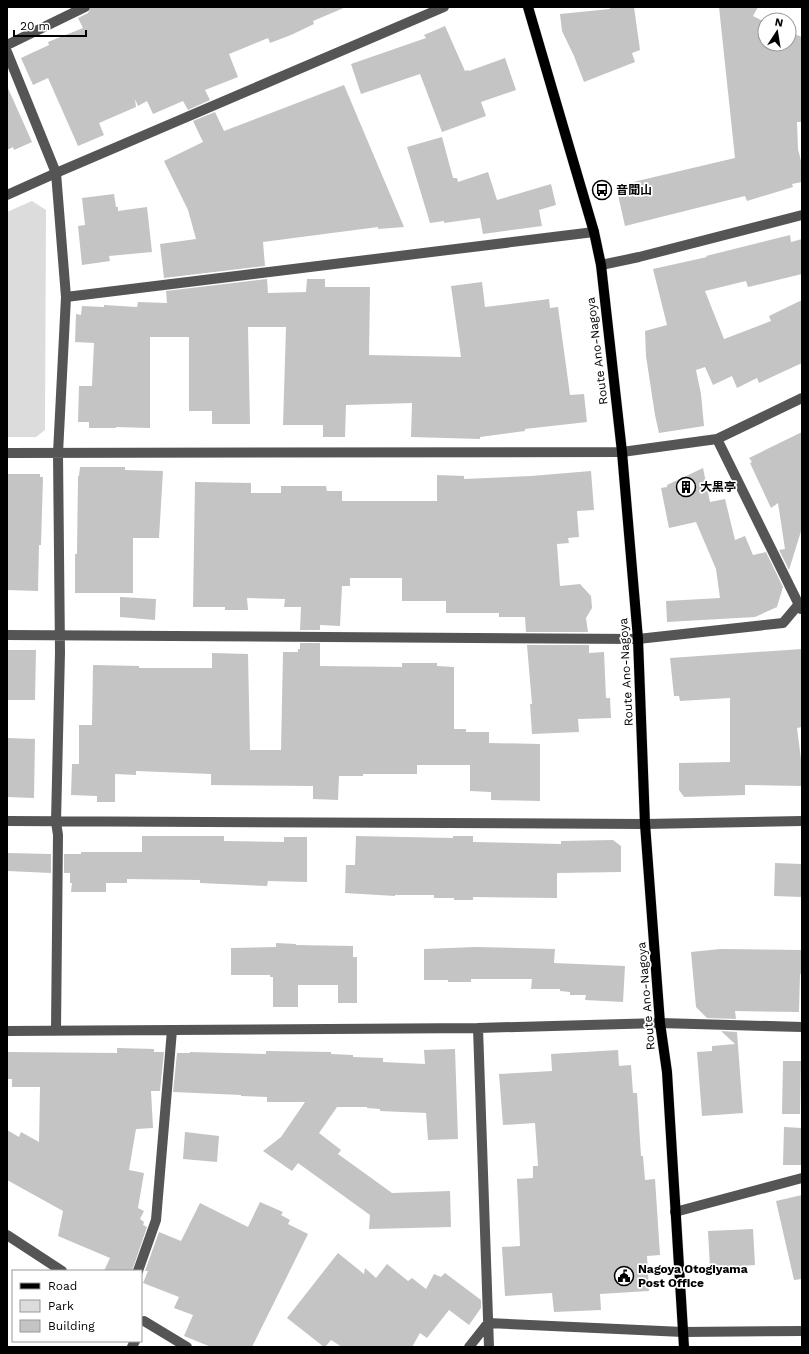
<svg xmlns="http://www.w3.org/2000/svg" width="809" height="1354" font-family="'Work Sans','Noto Sans JP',sans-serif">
	<rect width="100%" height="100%" fill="#fff"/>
	<!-- green -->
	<path fill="#dcdcdc" d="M32 201 46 210 45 430 36 437H7V212Z"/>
	<!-- building -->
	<path fill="#c4c4c4" d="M91 7H346L313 21 314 24 291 35 270 43 268 38 229 54 238 77 205 90 210 100 188 110 183 101 153 114 147 101 138 106 135 99 136 107 99 123 104 135 78 146 48 78 33 85 21 58 49 45 48 42 83 28 78 18 88 13Z
		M610 7H634L640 50 632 53 635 62 584 82 574 56 562 31 560 14 610 9Z
		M719 7H758L753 16 765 22V44H789V32L802 37V122H797L798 149 802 165V182L792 184 793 187 747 201 745 196 625 226 616 186 735 158Z
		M445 26 465 71 468 70 469 71 505 58 516 90 481 102 486 116 442 132 420 74 361 94 351 64 426 38 424 35Z
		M344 85 404 227 378 229V227L263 242 265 266 164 278 160 244 196 239 188 210 164 161 203 142 193 121 215 112 224 131Z
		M7 86 32 142 14 150 13 147 7 150Z
		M442 137 453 178H457L458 182 488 172 497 200 551 184 556 205 539 210 542 226 483 234 480 218 444 223V221L430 223 407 147Z
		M114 194 116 207H118V211L147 207 152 252 109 256 110 261 82 265 78 226 85 225 82 198Z
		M790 235 791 242 802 239V274L748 287 746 281 705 291 724 339 771 321 769 316 802 300V363L759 383 757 378 737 388 732 376 713 385 705 367 696 370 701 394 704 426 659 433 655 415 646 356 645 331 667 325 653 269 707 257 706 256Z
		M267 279 268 293 306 292 307 279H325V287H370L369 355 461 357 451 286 482 282 485 307 549 299 550 308 558 307 570 395 584 394 587 422 525 429V431L480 437V439L411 437 412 403 346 405 345 437H323V425H283L286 327H248L250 424H212V411H189V337H150V428L116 427V428H89V422H78L79 386H92L94 343 75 342 76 314 81 315 82 306 104 307V305L137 307 138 302 167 303 166 291Z
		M802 432V528L789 570 779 550 785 549 778 503 771 508 750 463 752 462 749 458Z
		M80 467H125V470L163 471 159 538H133V593H75V554H77L78 476H79Z
		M703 468 710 502 725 499 735 540 745 536 753 555 766 552 783 587 777 607 755 617 667 622 666 601 720 598 716 569 696 522 669 528 661 488 667 487V485Z
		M591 471 594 510 577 511 579 537 568 538 569 543 557 544 560 586 580 584 591 596 592 608 586 618 588 632H526L525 617H499V613H446V601H402V578H350V586H342L340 626 320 625V630H300L301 607H284L285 599 247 598 248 610H225V607H193L195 482 251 483V493H281V486H326L327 491H342V501H437V475L464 476V479L531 476Z
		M7 474H40V477H43L41 545H39L38 591 7 590Z
		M120 597 156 599 155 620 120 617Z
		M300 643H320V666L402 667V663H437V666L454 667V729H466V732H489V743L540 744V801L491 800V792L470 791V765H417V774H363V776H339L338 800 313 799V786L211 785V774L136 771V775L115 774V802H97V796L71 795 72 764H79V725H92L93 665 139 666V668H212V653L248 654 250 750H281L283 652H298V649H300Z
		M527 645H589V653L604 652 606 698H610L611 718 578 719 579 732 532 734 530 704H532Z
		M802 649V727L797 728 802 767V786L745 785V795L684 797 679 790V763L730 762V698L680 701 679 696H674L670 658Z
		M7 650H36L35 700H7Z
		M7 738 35 739 34 798 7 797Z
		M142 836H224V841L284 842V837H307V882L268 881 267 886 200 883V880L127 879V883H106V892H71L72 883H70V873H64V854H81V852H142Z
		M356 836 453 838V836H473V842L561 844V841L613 840 621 846V872L557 873V898L473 897V900H454V898H434V895H395V896L345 893 346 865H355Z
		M7 853 51 854V873L7 871Z
		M775 863 802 864V897L774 896Z
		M276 943 296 944V945L353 946V957H357V1003H338V985H298V1007H273V977H270V975H231V948L276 947Z
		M476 947 555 949 554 963 625 966 623 1002 585 1000 586 995H570V992L560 991V989H531L532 979H471V982H448V980H424V949Z
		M720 949 802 950V974H800L799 1012 735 1011 736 1019 707 1018 696 1007 691 952Z
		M721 1031 737 1032 743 1113 702 1116 697 1052 712 1051V1046L735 1044Z
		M117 1048 154 1049V1052H164L160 1091H151L153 1128 136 1129 129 1170 144 1173 138 1208 144 1211 140 1219 144 1222 143 1225 147 1227 132 1271H104L110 1258 58 1236 63 1211 7 1180V1130L19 1137 21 1132 39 1142 40 1087H12V1079H7V1052L117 1053Z
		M455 1049 458 1139 428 1140 426 1113 380 1111V1109L367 1108V1107H337L319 1133 341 1150 338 1154 392 1193 450 1191 451 1227 369 1229 370 1215 298 1163 292 1171 263 1151 281 1137 305 1102H267V1097L241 1096V1095L173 1092 177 1053H190V1052L266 1054V1051L331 1052V1054L353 1055V1057L383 1058V1062L425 1064 424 1050Z
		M618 1050 619 1066 631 1065 633 1093H637L641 1156H643L645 1180 655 1179 660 1255 647 1256 649 1291 600 1294 601 1310 554 1312 552 1293 505 1296 502 1247 520 1246 517 1179 533 1178V1166H538L535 1123 503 1125 499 1074 552 1071 551 1054Z
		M783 1061H801L800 1114H782Z
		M784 1127 802 1128V1165H783Z
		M185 1132 219 1136 217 1162 183 1159Z
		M802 1195V1279L794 1280 776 1201Z
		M260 1202 283 1212 281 1215 290 1220 288 1224 308 1234 252 1347H211L184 1336 193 1315 174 1308 179 1297 143 1283 148 1271H145L159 1232 181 1241 200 1203 248 1227Z
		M753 1229 755 1265 710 1268 708 1231Z
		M338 1253 364 1274 365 1268 376 1278 387 1264 408 1281 412 1278 426 1289 434 1274 441 1277 445 1273 481 1300V1308L469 1325 449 1310 427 1338 420 1333 412 1347H342L331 1340 325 1347H324L287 1318Z"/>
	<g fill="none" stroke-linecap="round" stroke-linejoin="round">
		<!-- major casing -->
		<g stroke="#dbdbdb" stroke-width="11">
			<path id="major" d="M528 7 594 232 601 265 622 452 638 639 645 824 660 1023 667 1072 684 1347"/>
		</g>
		<!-- minor -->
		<path stroke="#555" stroke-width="10" d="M7 45 85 7
			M7 52 56 173 66 297 58 453 60 652 56 822 58 835 56 1030
			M7 195 56 173 444 7
			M601 265 639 257 802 215
			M66 297 594 232
			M717 439 801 609
			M7 453 622 452 717 439 802 398
			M7 635 638 639 783 623 799 604 802 603
			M7 821 645 824 802 821
			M478 1028 489 1347
			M7 1031 478 1028 660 1023 802 1027
			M675 1212 802 1178
			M7 1235 62 1271
			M138 1271 156 1220 172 1030
			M144 1321 187 1347
			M132 1347 135 1341
			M469 1347 488 1323 683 1332 802 1331"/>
		<!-- major -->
		<use href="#major" stroke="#000" stroke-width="10"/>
	</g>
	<!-- icons -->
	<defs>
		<g id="bus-ring" transform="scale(1)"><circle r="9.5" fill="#fff" stroke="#000" stroke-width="1.5"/><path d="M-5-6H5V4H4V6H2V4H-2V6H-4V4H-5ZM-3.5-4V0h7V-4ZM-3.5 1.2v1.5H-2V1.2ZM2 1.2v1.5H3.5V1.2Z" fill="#000"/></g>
		<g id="building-ring" transform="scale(1)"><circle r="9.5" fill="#fff" stroke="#000" stroke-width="1.5"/><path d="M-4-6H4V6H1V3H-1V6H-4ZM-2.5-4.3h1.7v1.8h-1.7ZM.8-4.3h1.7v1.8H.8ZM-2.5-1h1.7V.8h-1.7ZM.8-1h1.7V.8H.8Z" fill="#000"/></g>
		<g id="civic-ring" transform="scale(1)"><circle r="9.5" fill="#fff" stroke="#000" stroke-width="1.5"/><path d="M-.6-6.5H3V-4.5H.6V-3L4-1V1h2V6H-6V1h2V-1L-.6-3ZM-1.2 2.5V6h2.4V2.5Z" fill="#000"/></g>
	</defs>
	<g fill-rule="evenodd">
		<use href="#bus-ring" x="602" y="190"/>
		<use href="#building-ring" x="686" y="487"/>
		<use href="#civic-ring" x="624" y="1276"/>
	</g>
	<g text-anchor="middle" stroke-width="3.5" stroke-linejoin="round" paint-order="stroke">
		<!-- poi labels -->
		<g font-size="12" font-weight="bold" fill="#000" stroke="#fff" text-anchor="start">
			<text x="616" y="194">音聞山</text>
			<text x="700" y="491">大黒亭</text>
			<text x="638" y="1273">Nagoya Otogiyama<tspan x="638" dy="14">Post Office</tspan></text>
		</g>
		<!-- street labels -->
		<g font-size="12" fill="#000" stroke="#fff">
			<text transform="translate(597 351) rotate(-97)" y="4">Route Ano-Nagoya</text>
			<text transform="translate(626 672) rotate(-93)" y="4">Route Ano-Nagoya</text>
			<text transform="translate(646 996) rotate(-95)" y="4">Route Ano-Nagoya</text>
		</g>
	</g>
	<!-- border -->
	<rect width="809" height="1354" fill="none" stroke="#000000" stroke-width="16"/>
	<!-- legend -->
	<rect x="12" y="1270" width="130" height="72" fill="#ffffff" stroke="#999999"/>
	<rect x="20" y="1283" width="20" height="6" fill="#000000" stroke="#999999"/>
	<text x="48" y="1290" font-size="12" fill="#000000">Road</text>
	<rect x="20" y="1300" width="20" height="12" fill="#dcdcdc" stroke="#999999"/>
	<text x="48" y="1310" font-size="12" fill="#000000">Park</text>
	<rect x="20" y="1320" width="20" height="12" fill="#c4c4c4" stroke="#999999"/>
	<text x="48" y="1330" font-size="12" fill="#000000">Building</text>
	<!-- north arrow -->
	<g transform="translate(777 32) rotate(12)"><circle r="19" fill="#ffffff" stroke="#999999"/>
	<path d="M0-3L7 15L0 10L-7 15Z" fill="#000000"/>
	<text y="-6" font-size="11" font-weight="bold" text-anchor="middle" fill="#000000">N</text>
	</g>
	<!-- scale -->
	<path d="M14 30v6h72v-6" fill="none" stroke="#000000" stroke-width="2"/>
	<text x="20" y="30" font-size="12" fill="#000000" stroke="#ffffff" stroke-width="3" paint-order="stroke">20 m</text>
</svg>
